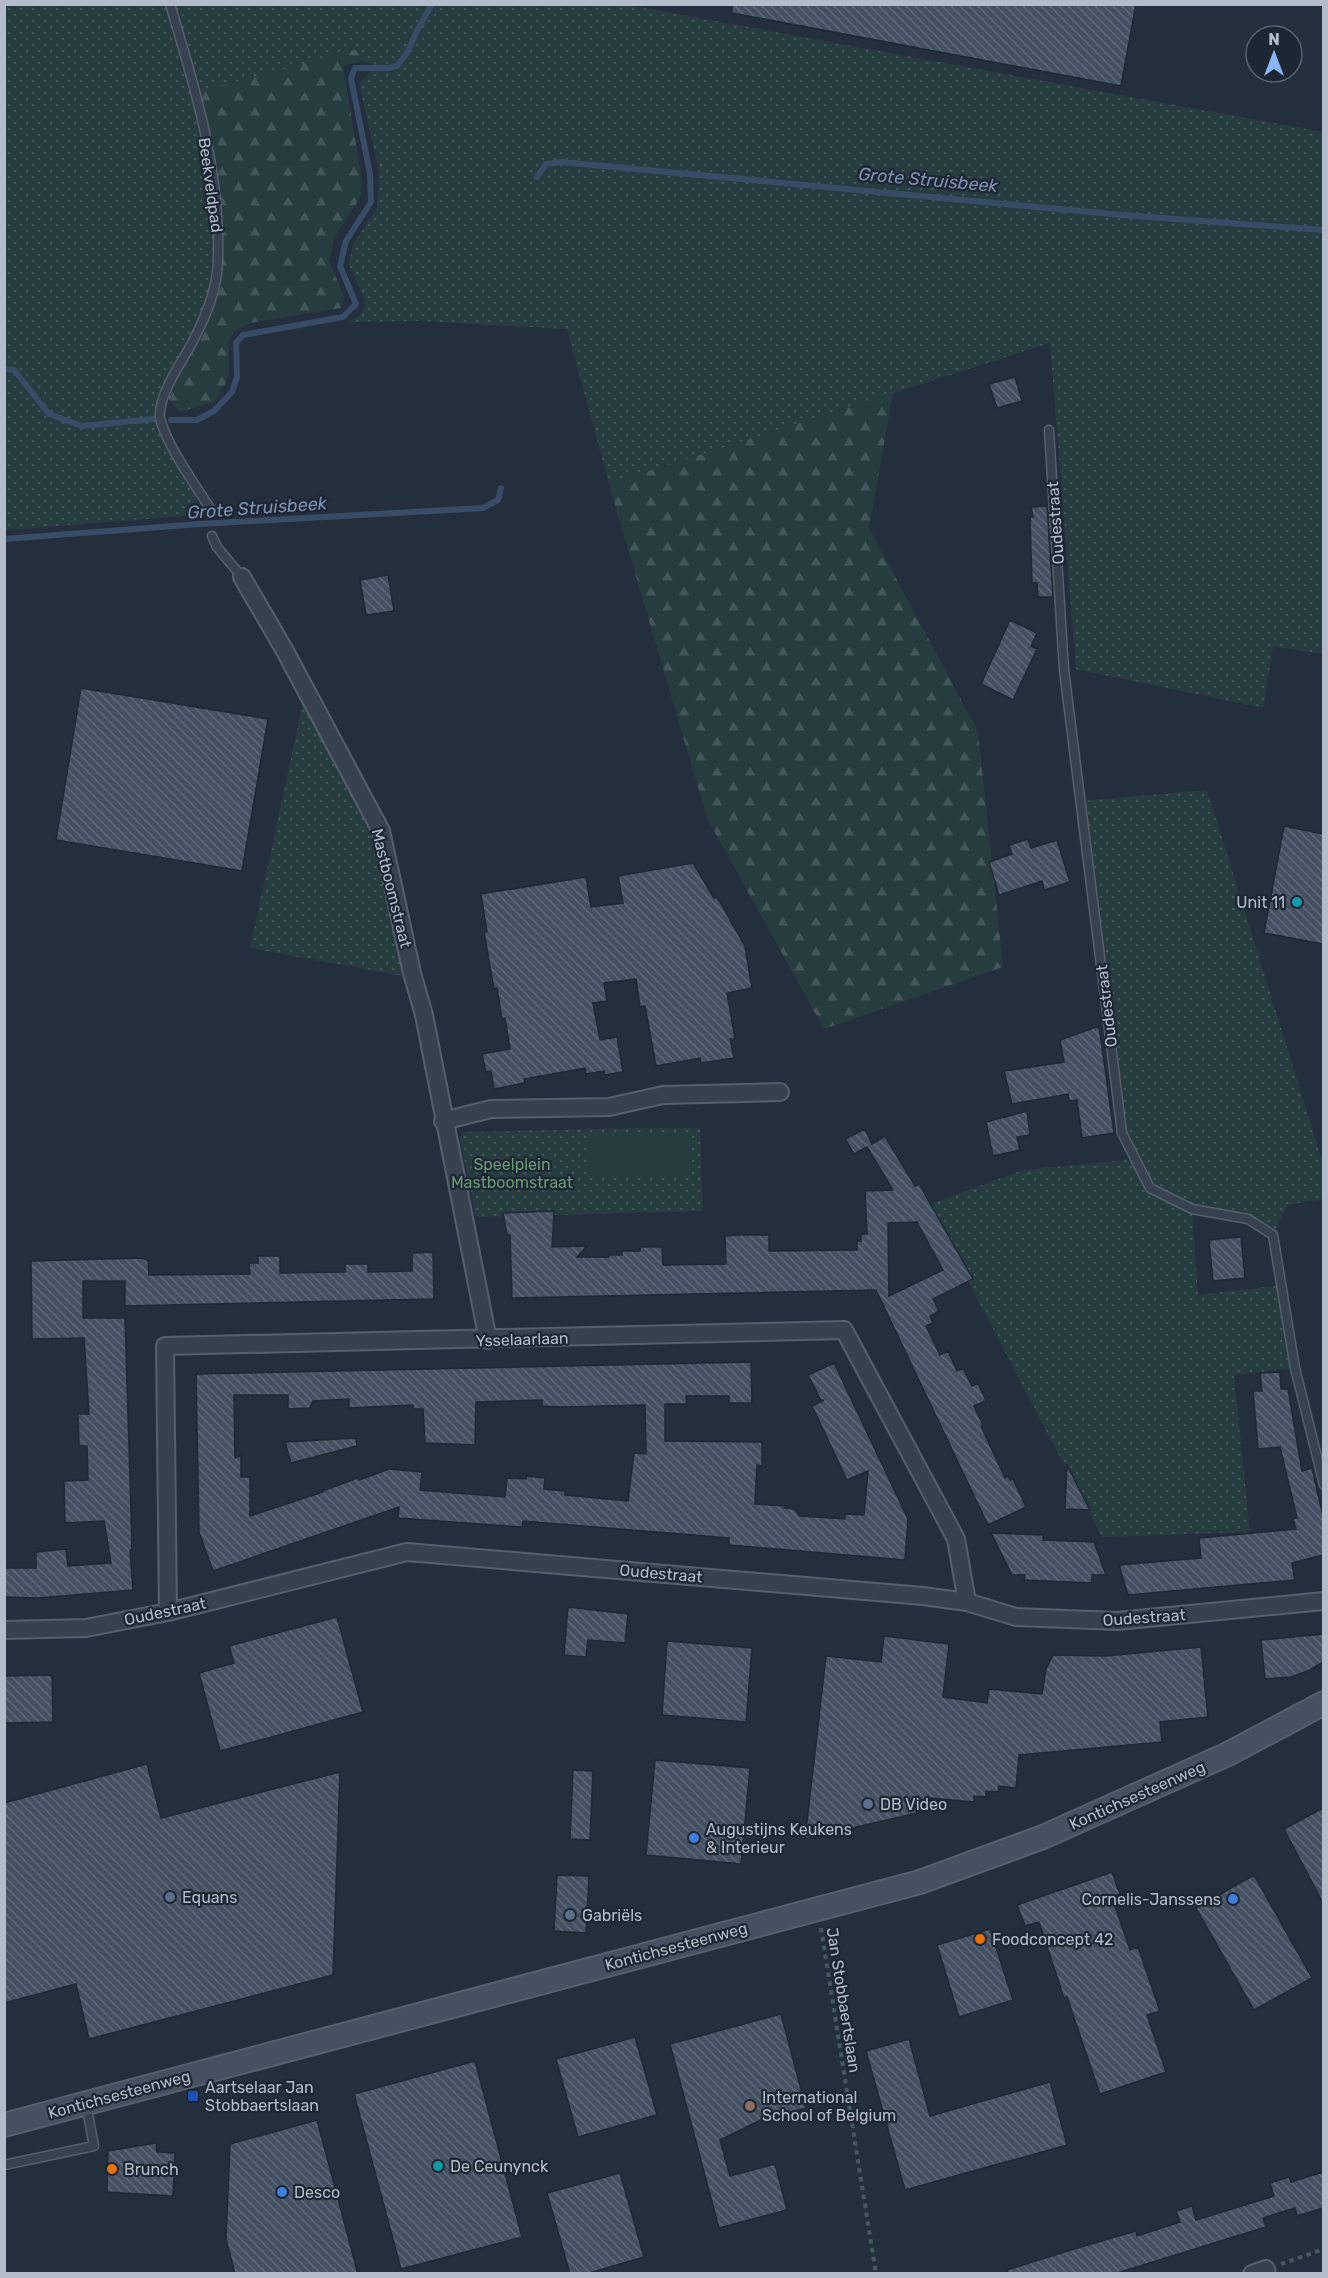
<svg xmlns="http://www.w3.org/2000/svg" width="1328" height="2278" font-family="Rubik,sans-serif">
	<defs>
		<pattern id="green-dots" width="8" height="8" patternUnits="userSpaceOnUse" patternTransform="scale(1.5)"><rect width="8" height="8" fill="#263c3f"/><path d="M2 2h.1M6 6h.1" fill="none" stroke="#435659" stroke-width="1.8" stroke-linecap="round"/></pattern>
		<pattern id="forest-firs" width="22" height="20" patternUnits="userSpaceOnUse" patternTransform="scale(1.5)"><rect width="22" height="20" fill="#263c3f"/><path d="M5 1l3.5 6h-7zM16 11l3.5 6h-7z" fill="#435659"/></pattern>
		<pattern id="building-back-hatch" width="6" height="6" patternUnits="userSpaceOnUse" patternTransform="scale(1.5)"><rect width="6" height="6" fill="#455162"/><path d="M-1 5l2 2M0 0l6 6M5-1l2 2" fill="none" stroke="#5d6877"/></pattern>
	</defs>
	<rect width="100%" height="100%" fill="#242f3e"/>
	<!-- green -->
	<path fill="url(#green-dots)" d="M5 5H628L1323 132V654L1273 646 1263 708 1076 669 1050 343 609 484 567 329 421 321 350 322 363 312 365 300 349 265 353 244 377 208 379 171 359 83 373 69V65L362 61 359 51 347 48 323 59 215 194V288L165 394 163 437 202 510 185 516 5 530Z
		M306 689 381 831 412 973 397 975 250 948Z
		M1207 790 1323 1163V1199L1287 1205 1273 1235 1248 1219 1192 1209 1198 1295 1282 1285 1295 1368 1234 1375 1250 1532 1102 1537 928 1205 1023 1170 1135 1159 1122 1133 1081 801Z
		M641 1128H700L703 1211 476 1217 460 1139 464 1132Z"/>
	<!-- forest -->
	<path fill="url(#forest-firs)" d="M347 48 359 51 362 61 343 66 361 175V196L335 237 329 261 344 296 341 308 250 323C216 338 234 349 228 376 226 386 219 394 214 402L179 412 165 394 215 288 219 228 196 92 323 59Z
		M893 393 869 528 978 731 1003 967 824 1029 707 818 609 484Z"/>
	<!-- pitch -->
	<path fill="#263c3f" d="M692 1135V1175L588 1176V1136Z"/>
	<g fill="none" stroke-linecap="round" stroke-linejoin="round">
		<!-- stream -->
		<path stroke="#394c67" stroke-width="6" d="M537 177 546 164 562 162 1122 215 1324 230
			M4 369 14 370 49 414 82 426 154 419
			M171 420H197L214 411 232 392 237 377 236 343 243 335 343 317 356 304 340 266 346 241 371 202 370 174 351 78 355 68H388L397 66 407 53 418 29 432 4
			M4 539 200 524 483 508 498 500 501 488"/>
	</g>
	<!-- building -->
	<path fill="url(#building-back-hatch)" stroke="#1f2835" stroke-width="1.5" fill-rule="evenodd" d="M732 4H1136L1121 86 732 13Z
		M1015 377 1022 401 997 408 989 384Z
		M1047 506 1053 597H1038L1037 583H1032L1030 517H1033L1031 507Z
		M388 575 394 611 366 615 360 580Z
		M1010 620 1037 633 1031 646 1037 649 1013 700 981 684Z
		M81 688 268 719 242 871 56 840Z
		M1284 826 1323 834V944L1264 933Z
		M1028 839 1031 848 1057 840 1070 882 1044 890 1042 881 999 895 989 862 1012 854 1009 845Z
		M693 863 714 898 717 897 745 946 752 988 727 993 735 1039H730L734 1058 701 1063 700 1058 656 1066 645 1006 640 1007 636 979 604 983 607 1001 593 1003 600 1040 617 1037 623 1072 605 1075 604 1071 586 1074 585 1068 524 1079 525 1083 494 1089 491 1071 486 1072 482 1054 510 1049 505 1018 502 1019 497 988 494 989 484 932H487L481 894 586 877 591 907 623 903 618 876Z
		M1099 1026 1114 1133 1082 1138 1077 1100 1069 1101 1068 1094 1012 1104 1004 1071 1064 1062 1060 1040Z
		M1027 1111 1030 1135 1017 1137 1020 1150 993 1156 986 1122Z
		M865 1129 872 1144 885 1136 915 1186 919 1184 973 1279 933 1299 939 1311 930 1316 933 1323 926 1326 940 1355 948 1351 957 1371 963 1368 972 1386 978 1383 986 1401 974 1406 983 1425 981 1426 1005 1478 1008 1476 1010 1480 1013 1479 1026 1507 988 1525 876 1290 512 1298 510 1235H507L503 1213 554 1211 552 1247 587 1246 577 1257H609V1255H622V1251H640V1247H662L663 1265 726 1264 725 1236 737 1235H769V1251L857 1250V1241H861V1234H867L865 1191 893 1190 867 1147 854 1154 845 1139ZM917 1222 943 1270 889 1296 888 1223Z
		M1241 1237 1245 1278 1213 1281 1209 1240Z
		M433 1252 434 1299 125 1306V1281H83V1318H125L131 1511 132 1550H130L133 1590 38 1598 4 1597V1568H36V1552L66 1549 68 1566 111 1563 104 1521 65 1523 64 1481 88 1480 87 1446H79L78 1414H89L84 1338 32 1339 31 1261 141 1258 148 1260 149 1275 250 1274 249 1263H258V1256H280V1273L345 1272V1264H368V1272L412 1271V1253Z
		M751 1362 752 1403H729V1396H686L687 1404H665V1441L762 1442V1466L757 1465 755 1504 787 1506 784 1508 794 1509 800 1516 845 1519V1514L864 1515 868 1471 847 1480 812 1406 824 1400H821L808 1375 834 1363 908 1519 905 1560 729 1545V1538L523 1521 522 1527 398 1518 399 1507 213 1571 199 1532 196 1374ZM234 1395H288V1409L310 1408 313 1401 349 1399V1408L413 1405V1409H423L425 1443 475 1445 476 1402 542 1400V1406L562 1407 645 1405 646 1454 634 1453 628 1501 565 1495V1491L544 1489 545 1478 526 1476V1479L507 1478 505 1497 420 1490 422 1472 389 1469 359 1480 358 1478 322 1491 323 1492 250 1516V1477H241V1455L235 1458Z
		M1280 1372 1281 1389H1288L1302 1471 1312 1468 1323 1516V1555L1292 1563 1295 1580 1128 1595 1119 1565 1201 1558 1199 1538 1296 1529 1293 1519 1297 1518 1280 1447 1258 1449 1253 1391H1262L1260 1373Z
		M356 1438 357 1446 291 1463 285 1442Z
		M1067 1465 1090 1510 1065 1509Z
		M991 1533 1043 1535V1540L1094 1542 1106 1575H1092V1583L1024 1580 1025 1575H1012Z
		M568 1607 628 1614 625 1643 588 1640 586 1657 564 1655Z
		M337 1617 363 1712 220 1751 199 1673 234 1663 229 1646Z
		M1323 1634V1662L1310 1670 1291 1677 1265 1679 1261 1640Z
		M884 1636 949 1644 943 1697 987 1703 989 1689 1042 1694 1046 1669 1053 1655 1106 1656 1201 1647 1208 1717 1160 1722 1162 1742 1019 1755 1016 1788 999 1786 998 1792 986 1791V1797L974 1796V1802L931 1798 930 1810 805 1839 826 1656 881 1662Z
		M667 1641 752 1648 746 1722 662 1715Z
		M52 1675 53 1722 4 1723V1676Z
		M655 1760 750 1768 741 1864 646 1855Z
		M147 1764 161 1818 340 1772 333 1975 89 2039 76 1984 4 2003V1803Z
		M573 1770 593 1771 590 1840 570 1839Z
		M1323 1808V1903L1284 1829Z
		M1112 1872 1120 1894 1112 1897 1130 1950 1138 1947 1160 2011 1147 2015 1166 2072 1100 2094 1067 1997 1064 1998 1039 1922 1025 1926 1017 1905Z
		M557 1875 589 1876 586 1933 554 1931Z
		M1254 1875 1312 1978 1254 2010 1196 1908Z
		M990 1929 1013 2000 959 2017 937 1945Z
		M781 2014 806 2108 761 2120 720 2140 730 2176 775 2164 787 2210 719 2228 670 2044Z
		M635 2037 657 2115 578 2137 556 2059Z
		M909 2039 930 2116 1050 2082 1067 2145 905 2190 866 2051Z
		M475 2061 522 2237 401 2269 354 2094Z
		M317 2120 358 2274H235L226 2239 230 2144Z
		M156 2143 157 2152 175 2153 173 2196 107 2192 108 2151Z
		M1323 2172V2208L1297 2216 1295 2208 1263 2218 1266 2227 1114 2274H1008L1007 2270 1074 2249 1136 2231 1137 2236 1180 2222 1176 2211 1192 2206 1196 2220 1274 2196 1270 2183 1289 2177 1291 2182Z
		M620 2173 644 2257 586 2274H570L547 2193Z"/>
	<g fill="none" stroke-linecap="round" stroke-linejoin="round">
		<!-- lane casing -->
		<g stroke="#565f6c" stroke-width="11">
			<path id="lane" d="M170 4C195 87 221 173 218 259 218 288 206 316 193 341 183 361 159 392 160 416 162 438 197 488 210 508
				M1049 430 1064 670 1122 1133 1150 1188 1192 1209 1248 1219 1273 1235 1295 1368 1324 1485
				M212 536 217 547 242 577
				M4 2165 94 2146 86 2104"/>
		</g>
		<!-- street casing -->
		<g stroke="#565f6c" stroke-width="20">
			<path id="street" d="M242 577 285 651 381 831 412 973 424 1015 488 1340
				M443 1121 491 1109 609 1107 663 1095 780 1092
				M168 1612 165 1346 844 1330 956 1539 967 1602
				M4 1630 86 1628 168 1612 407 1552 923 1596 967 1602 1016 1617 1117 1621 1324 1601
				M1252 2274 1266 2269 1267 2274"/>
		</g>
		<!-- secondary casing -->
		<g stroke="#565f6c" stroke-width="26">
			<path id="secondary" d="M4 2125 920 1882 1043 1837 1228 1754 1324 1703"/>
		</g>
		<!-- path -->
		<path stroke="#44595c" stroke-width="4" stroke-dasharray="4.5 4.5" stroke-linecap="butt" d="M821 1928 876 2274
			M1281 2264 1324 2249"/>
		<!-- lane -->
		<use href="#lane" stroke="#38414e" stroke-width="8"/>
		<!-- street -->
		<use href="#street" stroke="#38414e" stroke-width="16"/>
		<!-- secondary -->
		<use href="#secondary" stroke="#465061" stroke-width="22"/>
	</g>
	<!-- markers -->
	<g fill="#0f9aa8" stroke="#1d2633" stroke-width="2">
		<circle cx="1297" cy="902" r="6"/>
		<circle cx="438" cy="2166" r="6"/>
	</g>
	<g fill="#5c6f8a" stroke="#1d2633" stroke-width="2">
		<circle cx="868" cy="1804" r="6"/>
		<circle cx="170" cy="1897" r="6"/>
		<circle cx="570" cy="1915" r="6"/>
	</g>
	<g fill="#3f7fe0" stroke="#1d2633" stroke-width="2">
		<circle cx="694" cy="1838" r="6"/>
		<circle cx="1233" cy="1899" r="6"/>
		<circle cx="282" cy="2192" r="6"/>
	</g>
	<g fill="#e8710a" stroke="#1d2633" stroke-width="2">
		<circle cx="980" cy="1939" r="6"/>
		<circle cx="112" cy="2169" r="6"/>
	</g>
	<rect fill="#1a4fb4" stroke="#1d2633" stroke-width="2" x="187" y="2090" width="12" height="12" rx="3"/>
	<circle fill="#8d6e63" stroke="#1d2633" stroke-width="2" cx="750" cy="2106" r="6"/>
	<g text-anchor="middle" stroke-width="4.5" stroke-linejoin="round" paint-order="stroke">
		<!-- street labels -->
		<g font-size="16" fill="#b4bcc9" stroke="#1d2633">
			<text transform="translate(211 185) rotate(82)" y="6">Beekveldpad</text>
			<text transform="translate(1055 523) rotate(-94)" y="6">Oudestraat</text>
			<text transform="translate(392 888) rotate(76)" y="6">Mastboomstraat</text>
			<text transform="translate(1106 1006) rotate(-97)" y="6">Oudestraat</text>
			<text transform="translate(522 1339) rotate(-2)" y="6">Ysselaarlaan</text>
			<text transform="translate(661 1573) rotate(5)" y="6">Oudestraat</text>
			<text transform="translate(165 1611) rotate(-12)" y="6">Oudestraat</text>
			<text transform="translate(1144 1617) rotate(-4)" y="6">Oudestraat</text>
			<text transform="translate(1137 1795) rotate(-24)" y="6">Kontichsesteenweg</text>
			<text transform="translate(676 1946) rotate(-15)" y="6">Kontichsesteenweg</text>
			<text transform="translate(844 2000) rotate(81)" y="6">Jan Stobbaertslaan</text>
			<text transform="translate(119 2094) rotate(-15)" y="6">Kontichsesteenweg</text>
		</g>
		<!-- poi labels -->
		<g font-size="16" fill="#b4bcc9" stroke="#1d2633" text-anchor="start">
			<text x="1285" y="908" text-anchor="end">Unit 11</text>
			<text x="880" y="1810">DB Video</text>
			<text x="706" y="1835">Augustijns Keukens<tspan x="706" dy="18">&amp; Interieur</tspan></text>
			<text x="182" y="1903">Equans</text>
			<text x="1221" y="1905" text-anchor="end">Cornelis-Janssens</text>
			<text x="582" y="1921">Gabriëls</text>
			<text x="992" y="1945">Foodconcept 42</text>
			<text x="205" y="2093">Aartselaar Jan<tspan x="205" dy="18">Stobbaertslaan</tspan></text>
			<text x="762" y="2103">International<tspan x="762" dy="18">School of Belgium</tspan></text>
			<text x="450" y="2172">De Ceunynck</text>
			<text x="124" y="2175">Brunch</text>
			<text x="294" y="2198">Desco</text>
		</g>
		<!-- park labels -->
		<g font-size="16" fill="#6b9a76" stroke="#1d2633">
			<text x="512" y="1170">Speelplein<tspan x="512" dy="18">Mastboomstraat</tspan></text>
		</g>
		<!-- water labels -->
		<g font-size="18" font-style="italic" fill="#7c92b1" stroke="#1d2633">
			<text transform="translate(928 180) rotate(5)" y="6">Grote Struisbeek</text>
			<text transform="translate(257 508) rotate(-4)" y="6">Grote Struisbeek</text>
		</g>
	</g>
	<!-- border -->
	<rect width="1328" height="2278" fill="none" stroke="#b4bcc9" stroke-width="12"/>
	<!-- north arrow -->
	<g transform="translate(1274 54)"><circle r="28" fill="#1d2633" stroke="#59626f" stroke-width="1.5"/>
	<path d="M0-4.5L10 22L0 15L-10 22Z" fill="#8ab4f8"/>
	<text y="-9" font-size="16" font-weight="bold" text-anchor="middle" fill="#b4bcc9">N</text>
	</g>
</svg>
